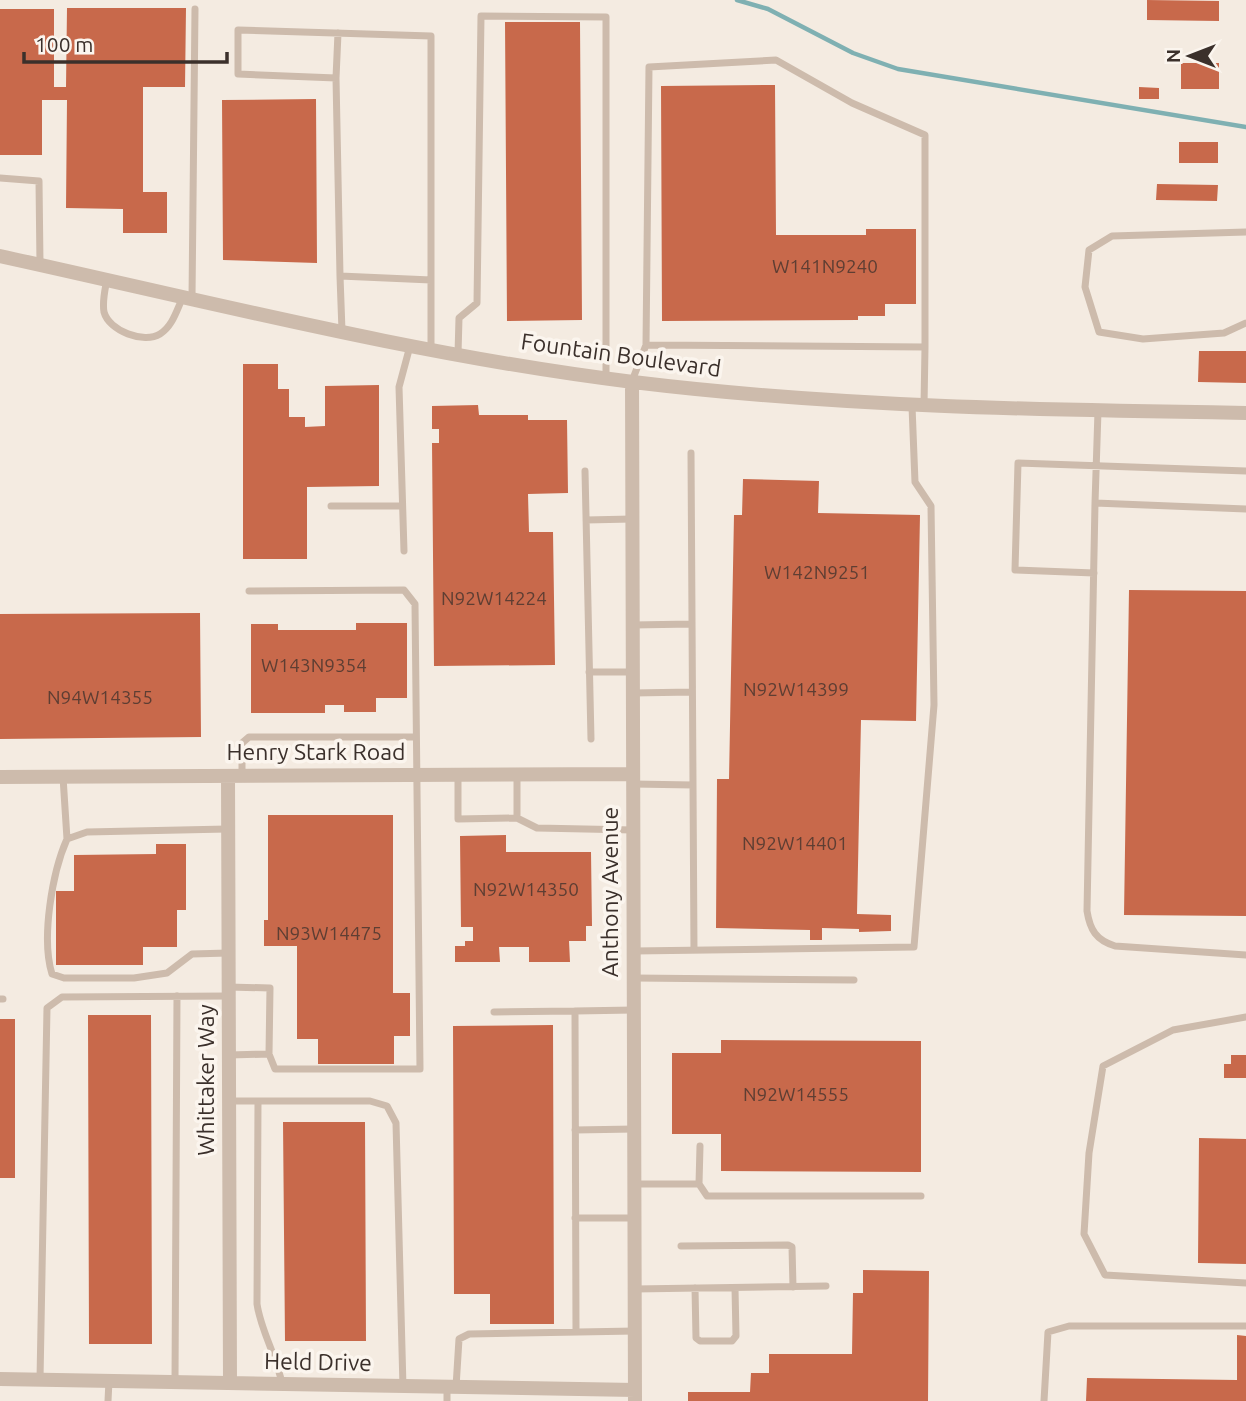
<svg xmlns="http://www.w3.org/2000/svg" width="1246" height="1401" font-family="Ubuntu,sans-serif">
	<rect width="100%" height="100%" fill="#f4ebe1"/>
	<g fill="none" stroke-linecap="round" stroke-linejoin="round">
		<!-- stream -->
		<path stroke="#7fb0b2" stroke-width="4.5" d="M737 0 768 9 853 53 898 69 1246 127"/>
	</g>
	<!-- building -->
	<path fill="#c8694b" d="M1147 0 1219 1V21L1147 20Z
		M67 8H186L185 87H143V192H167V233H123V209L66 208 67 100H42V155H0V9H54V87H66Z
		M505 22H580L582 320 507 321Z
		M1181 63H1219V89H1181Z
		M775 85 776 235H866V229H916V304H885V316H858V320L662 321 661 86Z
		M1139 87 1159 88V99H1139Z
		M316 99 317 263 223 260 222 100Z
		M1179 142H1218V163H1179Z
		M1157 184 1218 185 1217 201 1156 200Z
		M1199 351H1246V383L1198 382Z
		M243 364H278V389H289V417H305V427L325 426V386L379 385V486L307 487V559H243Z
		M478 405 479 415H528V420H567L568 493 528 494 529 532H553L555 665 434 666 432 443H439V429H432V406Z
		M743 479 819 481 818 513 920 515 916 721 861 720 857 914 891 915V931L859 932V929L822 928V940H810V930L716 928 717 779H729L734 515H742Z
		M1129 590 1246 591V916L1124 915Z
		M200 613 201 737 0 739V614Z
		M356 623H407V698H376V712H344V705H325V713H251V624H278V630H356Z
		M268 815H393V993H410V1036H394V1064H318V1039H297V946H264V920H268Z
		M506 835V852H591L592 926H586V941H569L570 962H529V947H499L500 962H455V946H465V941H473V927H461L460 836Z
		M156 844H186V910H177V947H143V965H56V891H74V855L156 854Z
		M88 1015H151L152 1344H89Z
		M0 1019H15V1178H0Z
		M553 1025 554 1324H490V1294H454L453 1026Z
		M721 1040 921 1041V1172L721 1171V1134H672V1053H721Z
		M1231 1055H1246V1078H1224V1064H1231Z
		M283 1122H365L366 1341H285Z
		M1199 1138 1246 1139V1264L1198 1263Z
		M863 1270 929 1271 928 1401H688V1392H750L751 1373H769V1354H852L853 1293H863Z
		M1237 1335 1246 1336V1401H1086L1087 1378 1237 1380Z"/>
	<g fill="none" stroke-linecap="round" stroke-linejoin="round">
		<!-- service -->
		<path stroke="#cdbbac" stroke-width="7" d="M336 78 338 33
			M0 178 39 181 40 264
			M1246 232 1112 236 1089 250 1085 287 1099 332 1143 339 1224 333 1246 323
			M340 276 336 78 238 74V30L431 36V280
			M107 279C105 290 102 301 104 312 109 331 144 344 160 334 173 326 177 309 183 297
			M192 298 195 9
			M342 331 340 276 431 280V349
			M646 345 649 67 776 60 852 103 925 135V347
			M458 354 459 318 477 303 481 16 606 17V378
			M632 381 646 345 925 347 924 406
			M1098 411 1095 503 1246 509
			M691 453 694 950
			M585 471 591 739
			M1095 503 1087 911C1090 930 1096 940 1115 946L1246 955
			M331 506H402
			M586 520 632 519
			M404 551 399 387 410 346
			M1094 573 1015 570 1018 463 1246 471
			M633 625 692 624
			M589 672H633
			M633 693 692 692
			M458 775V819L517 818
			M517 775V818L537 828 633 830
			M242 776V743L249 737H416
			M63 777 67 839
			M633 784 693 785
			M227 829 87 832 67 839C52 873 41 939 52 974L64 978H134L167 973 192 954 228 953
			M634 951 914 947 934 705 931 506 915 482 912 406
			M634 978 854 980
			M228 987 270 988 269 1054 275 1069H420L415 604 404 590 249 591
			M0 999H3
			M494 1012 575 1011
			M1246 1017 1173 1030 1103 1066 1089 1153 1084 1234 1105 1275 1246 1283
			M229 1055 269 1054
			M229 1101H370L387 1106 396 1123 403 1387
			M258 1101 257 1304C261 1332 277 1356 282 1384
			M575 1130 634 1129
			M635 1184H699L707 1196H921
			M699 1184 700 1146
			M575 1218H634
			M681 1246 788 1245 792 1247 793 1287
			M695 1288 696 1338 700 1341H732L736 1336 735 1288
			M635 1289 826 1286
			M576 1332 575 1011 634 1010
			M40 1379 47 1008 62 997 228 996
			M175 1382 177 996
			M456 1387 459 1339 469 1334 635 1331
			M108 1401 109 1381
			M447 1401V1388
			M1044 1401 1048 1332 1069 1326H1246"/>
		<!-- minor -->
		<path stroke="#cdbbac" stroke-width="14" d="M0 256C210 302 420 356 633 382 837 407 1041 410 1246 413
			M632 382 635 1401
			M228 776 230 1383
			M0 777 633 774
			M0 1379 635 1390"/>
	</g>
	<g text-anchor="middle" stroke-width="7" stroke-linejoin="round" paint-order="stroke">
		<!-- number labels -->
		<g font-size="19" fill="#5e3e33">
			<text x="825" y="273">W141N9240</text>
			<text x="817" y="579">W142N9251</text>
			<text x="494" y="605">N92W14224</text>
			<text x="314" y="672">W143N9354</text>
			<text x="796" y="696">N92W14399</text>
			<text x="100" y="704">N94W14355</text>
			<text x="795" y="850">N92W14401</text>
			<text x="526" y="896">N92W14350</text>
			<text x="329" y="940">N93W14475</text>
			<text x="796" y="1101">N92W14555</text>
		</g>
		<!-- street labels -->
		<g font-size="23" fill="#3b302b" stroke="#fbf5ee">
			<text transform="translate(621 355) rotate(8)" y="8">Fountain Boulevard</text>
			<text x="316" y="760">Henry Stark Road</text>
			<text transform="translate(610 892) rotate(-90)" y="8">Anthony Avenue</text>
			<text transform="translate(206 1080) rotate(-90)" y="8">Whittaker Way</text>
			<text transform="translate(318 1362) rotate(1)" y="8">Held Drive</text>
		</g>
	</g>
	<!-- north arrow -->
	<g transform="translate(1190 56) rotate(270)" stroke="#fbf5ee" stroke-width="5" paint-order="stroke">
	<path d="M0-5L12 26L0 18L-12 26Z" fill="#3b302b"/>
	<text y="-10" font-size="19" font-weight="bold" text-anchor="middle" fill="#3b302b">N</text>
	</g>
	<!-- scale -->
	<path d="M24 52v10h203v-10" fill="none" stroke="#3b302b" stroke-width="3.5"/>
	<text x="35" y="52" font-size="21" fill="#3b302b" stroke="#fbf5ee" stroke-width="5" paint-order="stroke">100 m</text>
</svg>
